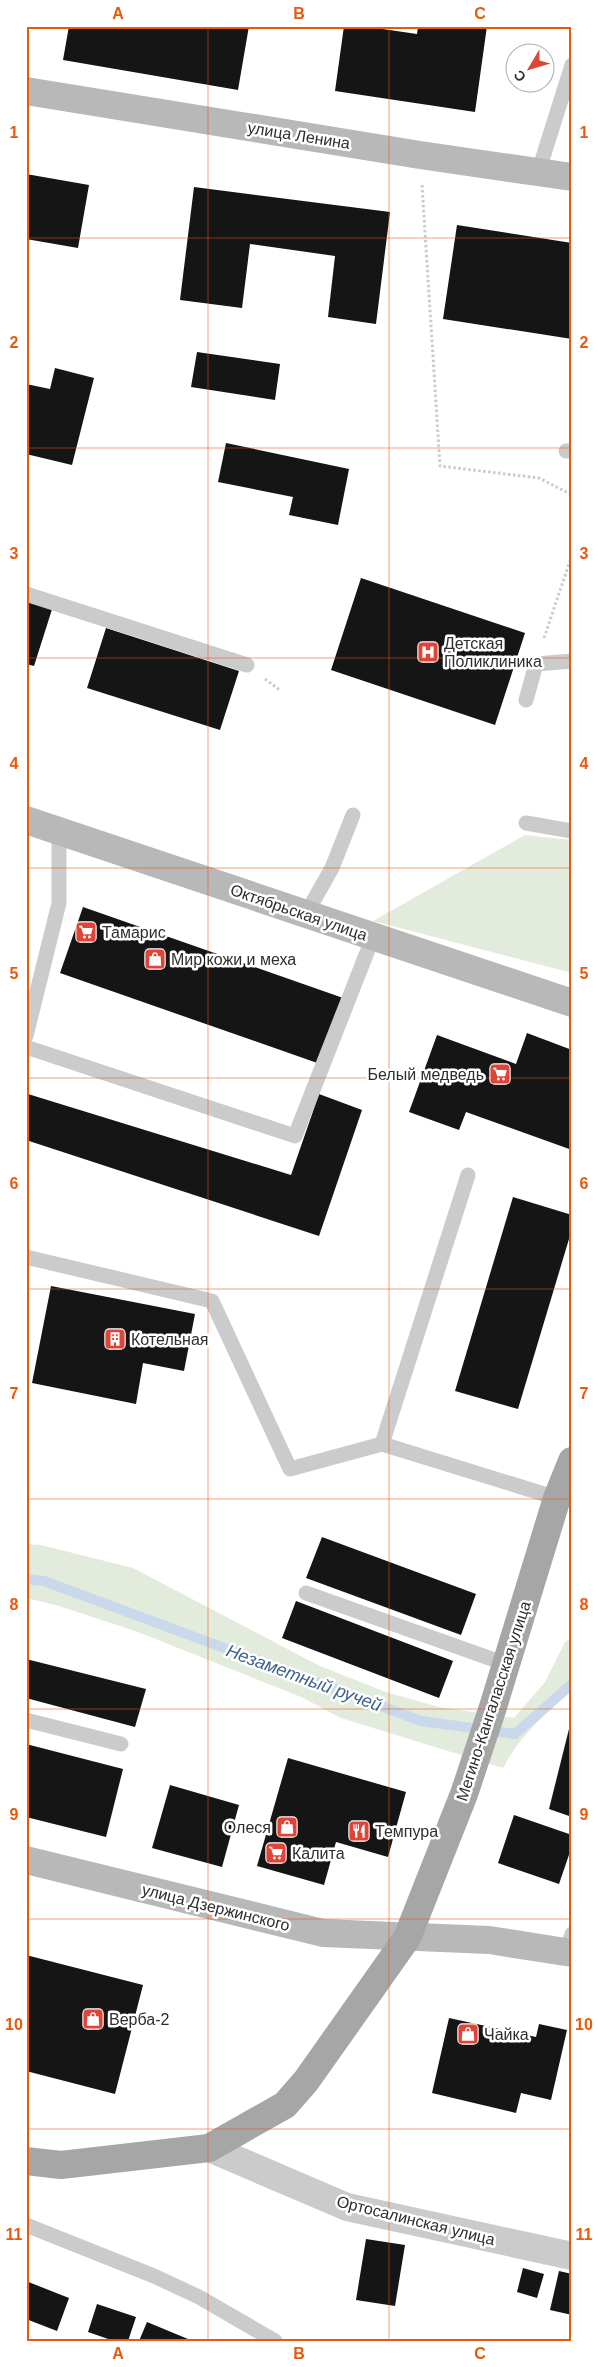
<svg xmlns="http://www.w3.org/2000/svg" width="598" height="2367" font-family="Helvetica,sans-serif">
	<rect width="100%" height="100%" fill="#fff"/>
	<!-- green -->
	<path fill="#e2ebdc" d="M525 835 572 840V973L373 921Z
		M26 1544 41 1545 133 1568 320 1666 386 1692 439 1707 514 1718 545 1682 565 1642 572 1638V1690C546 1714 519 1736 503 1768L341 1718 301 1697 138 1632 59 1606 26 1598Z"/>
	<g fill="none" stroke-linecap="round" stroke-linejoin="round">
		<!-- stream -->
		<path stroke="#c9d8ea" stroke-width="10" d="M26 1579 44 1581 421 1721 515 1734 572 1684"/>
	</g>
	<!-- building -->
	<path fill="#151515" d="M69 26H249L238 90 63 60Z
		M344 26H362L417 34 418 26H487L475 112 335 91Z
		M26 174 89 185 78 248 26 239Z
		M194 187 390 212 376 324 328 317 335 256 250 244 242 308 180 300Z
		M457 225 572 243V339L443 319Z
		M197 352 280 364 275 400 191 387Z
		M55 368 94 378 72 465 26 454V384L50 389Z
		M226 443 349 469 338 525 289 515 293 497 218 482Z
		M361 578 525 633 495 725 331 670Z
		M26 591 55 600 34 666 26 664Z
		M106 628 239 671 220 730 87 688Z
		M83 907 346 999 323 1065 60 973Z
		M527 1033 572 1050V1150L466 1112 459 1130 409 1112 437 1035 516 1064Z
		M28 1094 291 1175 319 1094 362 1110 319 1236 26 1140V1101Z
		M513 1197 572 1215V1229L518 1409 455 1391Z
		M51 1286 195 1314 184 1371 143 1363 136 1404 32 1383Z
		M322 1537 476 1594 461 1635 306 1578Z
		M296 1601 453 1661 439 1698 282 1638Z
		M26 1659 146 1689 135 1727 26 1698Z
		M571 1721H572V1817L549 1809Z
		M26 1744 123 1769 106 1837 26 1817Z
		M288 1758 406 1792 388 1857 336 1842 324 1885 257 1866Z
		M170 1785 239 1805 222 1867 152 1848Z
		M514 1815 572 1835V1846L559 1884 498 1863Z
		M26 1955 143 1985 115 2094 26 2071Z
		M449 2018 536 2037 539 2024 567 2030 551 2100 521 2093 516 2113 432 2093Z
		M366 2239 405 2245 395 2306 356 2300Z
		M523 2268 544 2274 537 2298 517 2292Z
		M559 2271 572 2274V2315L550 2310Z
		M26 2281 69 2298 57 2331 26 2319Z
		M97 2304 136 2317 128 2341H114L88 2332Z
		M147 2322 188 2339 187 2341H139Z"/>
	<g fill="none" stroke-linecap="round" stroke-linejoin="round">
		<!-- path -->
		<path stroke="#cbcbcb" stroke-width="3" stroke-dasharray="2.5 2.5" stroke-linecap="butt" d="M422 185 440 466 539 478 572 495
			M544 638 572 555
			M265 679 281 691"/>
		<!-- lane -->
		<path stroke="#cbcbcb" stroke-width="15" d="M538 173 572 65
			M566 451H572
			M26 594 247 665
			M526 700 536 664 572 661
			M526 823 572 831
			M306 914 332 868 353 815
			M26 1036 59 903V831
			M26 1047 295 1136 373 937
			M468 1175 382 1444 557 1498
			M26 1257 212 1301 290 1469 382 1444
			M306 1593 506 1664
			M26 1720 121 1744
			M566 1952 572 1934
			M26 2225 154 2276 199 2297 275 2341"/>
		<!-- street -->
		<path stroke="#cbcbcb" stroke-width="28" d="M209 2148 347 2207 572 2256"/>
		<!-- secondary -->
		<path stroke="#b8b8b8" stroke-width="28" d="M26 91 420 155 572 177
			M26 820 572 1003
			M26 1860 323 1933 489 1940 572 1953"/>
		<!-- primary -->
		<path stroke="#a6a6a6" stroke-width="28" d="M26 2161 61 2165 209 2148 285 2105 306 2081 407 1938 464 1794 493 1707 557 1498 572 1461"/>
	</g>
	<!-- grid -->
	<path fill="none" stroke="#e8590c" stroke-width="1" stroke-opacity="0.55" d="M208 26V2341M389 26V2341M26 238H572M26 448H572M26 658H572M26 868H572M26 1078H572M26 1289H572M26 1499H572M26 1709H572M26 1919H572M26 2129H572"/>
	<!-- icons -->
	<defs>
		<g id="hospital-square" transform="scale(1.125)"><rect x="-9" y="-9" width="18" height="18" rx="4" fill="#df4436" stroke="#fff"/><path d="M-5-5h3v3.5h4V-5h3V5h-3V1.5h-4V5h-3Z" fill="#fff"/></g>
		<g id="supermarket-square" transform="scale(1.125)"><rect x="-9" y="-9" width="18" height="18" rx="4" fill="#df4436" stroke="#fff"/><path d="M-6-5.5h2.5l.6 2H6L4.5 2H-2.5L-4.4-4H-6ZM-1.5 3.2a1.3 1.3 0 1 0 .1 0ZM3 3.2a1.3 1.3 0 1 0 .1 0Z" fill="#fff"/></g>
		<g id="shop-square" transform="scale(1.125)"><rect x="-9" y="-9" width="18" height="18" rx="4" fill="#df4436" stroke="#fff"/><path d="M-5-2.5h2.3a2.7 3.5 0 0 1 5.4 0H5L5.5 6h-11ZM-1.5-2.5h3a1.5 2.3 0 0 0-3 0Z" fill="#fff"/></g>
		<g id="building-square" transform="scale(1.125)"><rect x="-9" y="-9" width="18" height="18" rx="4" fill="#df4436" stroke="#fff"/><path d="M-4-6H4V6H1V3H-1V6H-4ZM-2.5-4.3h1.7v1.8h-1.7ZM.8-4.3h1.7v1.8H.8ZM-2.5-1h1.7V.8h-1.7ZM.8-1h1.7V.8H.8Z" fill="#fff"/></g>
		<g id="restaurant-square" transform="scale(1.125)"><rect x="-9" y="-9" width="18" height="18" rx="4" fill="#df4436" stroke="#fff"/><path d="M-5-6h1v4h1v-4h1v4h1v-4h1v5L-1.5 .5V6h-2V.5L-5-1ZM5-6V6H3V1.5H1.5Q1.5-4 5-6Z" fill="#fff"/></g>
	</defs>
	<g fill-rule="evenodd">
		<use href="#hospital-square" x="428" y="652"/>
		<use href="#supermarket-square" x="86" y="932"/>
		<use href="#shop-square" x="155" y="959"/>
		<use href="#supermarket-square" x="500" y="1074"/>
		<use href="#building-square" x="115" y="1339"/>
		<use href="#shop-square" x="287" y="1827"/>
		<use href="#restaurant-square" x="359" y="1831"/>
		<use href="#supermarket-square" x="276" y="1853"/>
		<use href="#shop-square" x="93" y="2019"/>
		<use href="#shop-square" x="468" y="2034"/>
	</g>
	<g text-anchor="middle" stroke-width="5" stroke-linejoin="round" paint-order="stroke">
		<!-- street labels -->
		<g font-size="16" fill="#2e2e2e" stroke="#fff">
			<text transform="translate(299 135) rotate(9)" y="6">улица Ленина</text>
			<text transform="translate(299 912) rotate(19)" y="6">Октябрьская улица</text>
			<text transform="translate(493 1701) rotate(-72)" y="6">Мегино-Кангаласская улица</text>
			<text transform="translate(216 1907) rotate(14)" y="6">улица Дзержинского</text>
			<text transform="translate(416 2220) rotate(14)" y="6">Ортосалинская улица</text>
		</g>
		<!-- poi labels -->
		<g font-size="16" fill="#2e2e2e" stroke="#fff" text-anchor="start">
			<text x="444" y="649">Детская<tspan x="444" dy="18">Поликлиника</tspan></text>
			<text x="102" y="938">Тамарис</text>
			<text x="171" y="965">Мир кожи и меха</text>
			<text x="484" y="1080" text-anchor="end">Белый медведь</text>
			<text x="131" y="1345">Котельная</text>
			<text x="271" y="1833" text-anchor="end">Олеся</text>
			<text x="375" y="1837">Темпура</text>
			<text x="292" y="1859">Калита</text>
			<text x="109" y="2025">Верба-2</text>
			<text x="484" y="2040">Чайка</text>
		</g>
		<!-- water labels -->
		<g font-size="18" font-style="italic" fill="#3f638d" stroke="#fff">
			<text transform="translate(304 1678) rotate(20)" y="6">Незаметный ручей</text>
		</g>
	</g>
	<!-- border -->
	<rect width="598" height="2367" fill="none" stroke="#ffffff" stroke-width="55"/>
	<!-- north arrow -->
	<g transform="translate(530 68) rotate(232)"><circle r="24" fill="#ffffff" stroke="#ababab"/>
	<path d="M0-4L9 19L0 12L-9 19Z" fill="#df4436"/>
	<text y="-8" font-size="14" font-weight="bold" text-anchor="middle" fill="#2e2e2e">С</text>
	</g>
	<rect x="28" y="28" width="542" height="2312" fill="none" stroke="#e8590c" stroke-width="2"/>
	<g font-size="16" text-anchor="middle" font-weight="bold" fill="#e8590c">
		<text x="118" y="19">A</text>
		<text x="299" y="19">B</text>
		<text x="480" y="19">C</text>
		<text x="14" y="138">1</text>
		<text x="584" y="138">1</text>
		<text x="14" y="348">2</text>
		<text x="584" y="348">2</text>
		<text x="14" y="559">3</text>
		<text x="584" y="559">3</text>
		<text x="14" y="769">4</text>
		<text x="584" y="769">4</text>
		<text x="14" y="979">5</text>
		<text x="584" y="979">5</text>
		<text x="14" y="1189">6</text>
		<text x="584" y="1189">6</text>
		<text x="14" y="1399">7</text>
		<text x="584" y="1399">7</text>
		<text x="14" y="1610">8</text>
		<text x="584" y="1610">8</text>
		<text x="14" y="1820">9</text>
		<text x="584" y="1820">9</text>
		<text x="14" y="2030">10</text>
		<text x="584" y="2030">10</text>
		<text x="14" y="2240">11</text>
		<text x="584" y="2240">11</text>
		<text x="118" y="2359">A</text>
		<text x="299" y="2359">B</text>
		<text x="480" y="2359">C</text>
	</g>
</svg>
